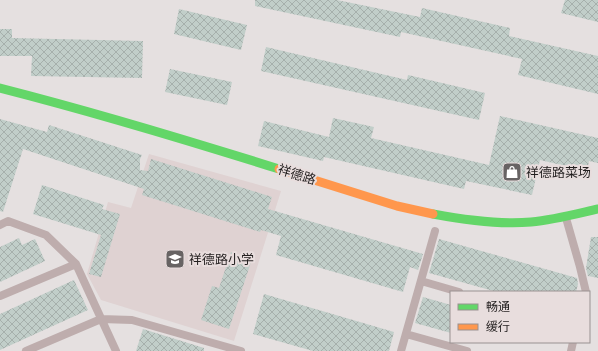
<svg xmlns="http://www.w3.org/2000/svg" width="598" height="351" font-family="'DejaVu Sans','Noto Sans SC',sans-serif">
	<defs>
		<pattern id="building-cross-hatch" width="8" height="8" patternUnits="userSpaceOnUse"><rect width="8" height="8" fill="#c1cec9"/><path d="M0 0l8 8M0 8l8-8" fill="none" stroke="#a6b0ac"/></pattern>
	</defs>
	<rect width="100%" height="100%" fill="#e5e0e0"/>
	<!-- built -->
	<path fill="#dfd2d2" d="M149 154 281 191 234 341 101 300 87 274 108 202 131 208Z"/>
	<!-- building -->
	<path fill="url(#building-cross-hatch)" d="M255 0H337L420 17 422 8 510 28 509 36 598 56V94L518 75 522 59 401 32 400 37 255 6Z
		M565 0H598V22L561 13Z
		M179 9 247 25 241 50 174 34Z
		M0 29H12V38L143 41 142 78 31 76 32 56H0Z
		M266 47 407 80 408 75 485 93 479 120 261 71Z
		M170 69 232 82 227 105 165 92Z
		M500 116 598 138V163L589 161 587 171 540 160 532 195 466 181 464 189 324 157 323 161 258 146 264 121 329 137 333 118 374 127 371 138 489 165Z
		M0 119 47 132 49 125 142 155 140 159V170L148 171 151 159 272 197 268 209 423 254 418 270 410 267 403 292 276 255 281 236 261 230 260 232 142 195 144 189 23 149 3 212 0 211Z
		M42 185 104 205 102 209 120 214 101 277 89 274 101 235 33 214Z
		M591 237H598V278L588 276 586 268Z
		M19 238 22 245 35 239 45 261 0 282V247Z
		M439 239 577 278 578 284 576 292H497L429 273Z
		M231 252 252 259 229 329 201 320 212 286 219 288Z
		M74 280 88 310 0 350V314Z
		M264 294 394 332 389 351H313L253 334Z
		M423 297 451 305V333L415 323Z
		M143 329 204 348V351H136Z"/>
	<g fill="none" stroke-linecap="round" stroke-linejoin="round">
		<!-- lane -->
		<path stroke="#beadad" stroke-width="8" d="M566 218 580 267 586 292
			M0 225 8 221 46 235 76 264 116 351
			M421 281 459 292
			M0 296 76 264
			M406 334 467 351
			M26 351 101 319 132 320 241 351
			M401 351 435 231
			M571 351 573 342"/>
		<!-- fast -->
		<path stroke="#63d668" stroke-width="9" d="M0 88C94 112 187 140 279 169
			M433 214C465 220 499 225 531 222 554 220 576 214 598 209"/>
		<!-- slow -->
		<path stroke="#ff974d" stroke-width="9" d="M279 169 397 206 433 214"/>
	</g>
	<!-- icons -->
	<defs>
		<g id="shop-square" transform="scale(1)"><rect x="-9" y="-9" width="18" height="18" rx="4" fill="#676363" stroke="#e8dddd"/><path d="M-5-2.5h2.3a2.7 3.5 0 0 1 5.4 0H5L5.5 6h-11ZM-1.5-2.5h3a1.5 2.3 0 0 0-3 0Z" fill="#fff"/></g>
		<g id="school-square" transform="scale(1)"><rect x="-9" y="-9" width="18" height="18" rx="4" fill="#676363" stroke="#e8dddd"/><path d="M0-5L7-2L0 1L-7-2ZM-4 1L0 2.5L4 1V4Q0 6-4 4Z" fill="#fff"/></g>
	</defs>
	<g fill-rule="evenodd">
		<use href="#shop-square" x="512" y="172"/>
		<use href="#school-square" x="175" y="259"/>
	</g>
	<g text-anchor="middle" stroke-width="4" stroke-linejoin="round" paint-order="stroke">
		<!-- poi labels -->
		<g font-size="13" fill="#231f1f" stroke="#e8dddd" text-anchor="start">
			<text x="526" y="177">祥德路菜场</text>
			<text x="189" y="264">祥德路小学</text>
		</g>
		<!-- street labels -->
		<g font-size="13" fill="#231f1f" stroke="#e8dddd">
			<text transform="translate(297 174) rotate(17)" y="5">祥德路</text>
		</g>
	</g>
	<!-- legend -->
	<rect x="450" y="291" width="140" height="52" fill="#e8dddd" stroke="#999191"/>
	<rect x="458" y="304" width="20" height="6" fill="#63d668" stroke="#999191"/>
	<text x="486" y="311" font-size="12" fill="#231f1f">畅通</text>
	<rect x="458" y="324" width="20" height="6" fill="#ff974d" stroke="#999191"/>
	<text x="486" y="331" font-size="12" fill="#231f1f">缓行</text>
</svg>
